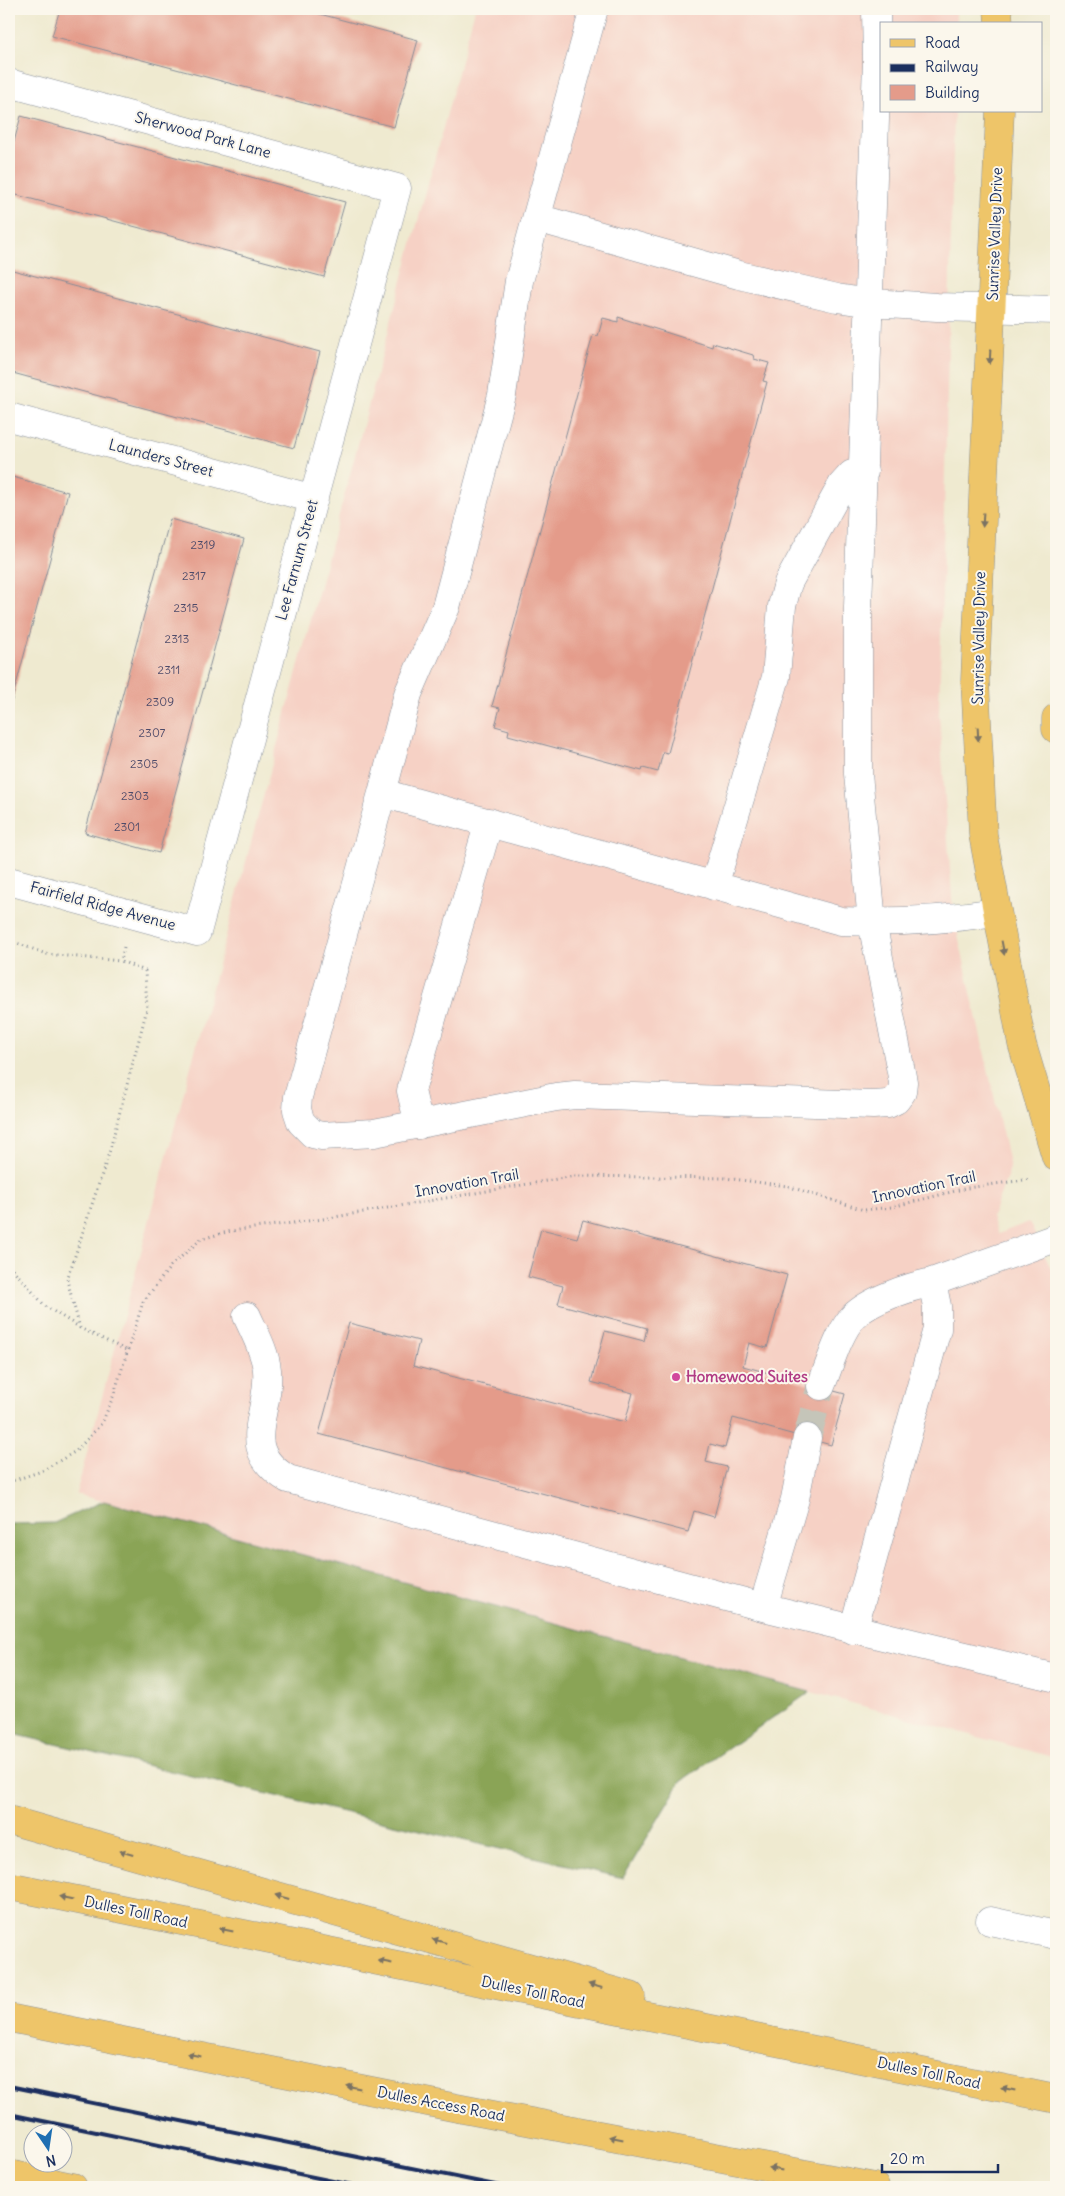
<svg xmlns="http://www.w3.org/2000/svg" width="1065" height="2196" font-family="Delius,sans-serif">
	<rect width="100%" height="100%" fill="#fbf7ec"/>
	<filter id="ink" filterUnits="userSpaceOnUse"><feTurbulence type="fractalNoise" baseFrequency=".02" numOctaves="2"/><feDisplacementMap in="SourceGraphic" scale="10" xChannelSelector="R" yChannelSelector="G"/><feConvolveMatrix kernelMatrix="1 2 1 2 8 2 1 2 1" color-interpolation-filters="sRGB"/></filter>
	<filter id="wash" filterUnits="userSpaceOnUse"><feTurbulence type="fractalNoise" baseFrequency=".0096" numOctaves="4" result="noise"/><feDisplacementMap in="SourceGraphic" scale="20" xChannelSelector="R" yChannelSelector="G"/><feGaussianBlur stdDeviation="1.12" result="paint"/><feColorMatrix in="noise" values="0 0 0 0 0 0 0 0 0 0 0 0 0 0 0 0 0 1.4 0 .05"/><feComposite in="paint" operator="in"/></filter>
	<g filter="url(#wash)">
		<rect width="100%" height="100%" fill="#efead0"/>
		<!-- built -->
		<path fill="#f6d1c5" d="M475 9H956V24H881V111H954L939 714 953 912 1010 1168 992 1217 998 1234 1029 1222 1056 1279V1758L76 1494Z"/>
		<!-- forest -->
		<path fill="#8aa456" stroke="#526a5a" d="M104 1501 810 1692 681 1781 623 1878 9 1733V1524L54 1523Z"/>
		<g id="blocks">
			<!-- building -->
			<path fill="#e49b8a" d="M60 9H301L418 40 394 127 52 36Z
				M21 116 345 202 324 277 9 193V160Z
				M9 269 320 352 294 448 9 372Z
				M618 317 712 347 713 343 753 355 754 359 769 363 763 381 767 382 668 753 663 752 658 772 643 768 642 771 508 735 509 730 495 726 500 708 492 706 593 335 598 336 603 318 618 322Z
				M9 476 68 492 9 711Z
				M170 519 244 539 159 853 85 833Z
				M583 1220 787 1275 767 1348 749 1343 743 1366 845 1394 831 1445 733 1418 725 1448 710 1444 706 1462 727 1467 714 1517 694 1511 688 1532 319 1434 349 1323 419 1341 413 1366 625 1422 633 1393 591 1382 605 1331 644 1341 647 1328 558 1304 563 1286 528 1277 541 1229 577 1238Z"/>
		</g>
	</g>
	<g filter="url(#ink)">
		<use href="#blocks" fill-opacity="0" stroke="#858c97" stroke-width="1"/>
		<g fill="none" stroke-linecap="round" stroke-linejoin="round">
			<!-- minor-tunnel -->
			<path stroke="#c5c5b9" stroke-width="28" stroke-dasharray="28 14" stroke-linecap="butt" d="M807 1438 821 1386"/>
			<!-- minor casing -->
			<g stroke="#858c97" stroke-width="29">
				<path id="minor" d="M876 9 877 62 858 607V774L872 922 903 1082 902 1092 896 1100 888 1104 873 1105 575 1095 556 1097 374 1133 322 1136 313 1134 301 1122 297 1110 298 1097 382 793 841 921C893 923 945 920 996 912
					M9 83 397 188 197 932 9 881
					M537 218 739 275 837 298 870 303 937 307 1056 310
					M9 417 314 499
					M382 793 408 694 446 607 502 395 519 281 594 9
					M714 886 776 677 782 606 788 583 842 485 852 474 864 472
					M419 1125 411 1091 489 822
					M247 1316C254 1332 265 1351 267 1370 271 1414 236 1448 288 1479L763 1607 1056 1678
					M821 1386C829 1367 839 1331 854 1316 870 1300 909 1287 932 1282
					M763 1607 795 1499 807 1438
					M853 1630 937 1329V1306L932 1282 1056 1238
					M990 1921 1056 1935"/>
			</g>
			<!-- major casing -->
			<g stroke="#858c97" stroke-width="29">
				<path id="major" d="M998 9 999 24
					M1000 111 975 680 983 835 1022 1044 1056 1157
					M1056 718V729"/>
			</g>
			<!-- highway casing -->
			<g stroke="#858c97" stroke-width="29">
				<path id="highway" d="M9 1820 631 1996
					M9 1886 1056 2099
					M9 2018 457 2108 875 2187
					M9 2174 73 2187"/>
			</g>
			<!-- path -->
			<path stroke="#858c97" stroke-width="3" stroke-dasharray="1 4" stroke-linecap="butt" d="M9 940 46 954 121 961
				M124 947 121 961 145 971 147 1009 109 1153 67 1280 80 1328 128 1351
				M9 1265 45 1306 79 1327
				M9 1482 42 1471 76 1451 102 1423 113 1397 143 1302 171 1266 201 1239 231 1231 323 1219 575 1176 725 1178 787 1186 864 1210 892 1207 967 1188 1031 1179"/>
			<!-- minor -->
			<use href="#minor" stroke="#fff" stroke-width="28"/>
			<!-- major -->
			<use href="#major" stroke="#eec569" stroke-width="28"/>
			<!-- highway -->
			<use href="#highway" stroke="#eec569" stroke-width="28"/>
			<!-- rail -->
			<path stroke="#1b2f5e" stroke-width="4" d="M9 2086 505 2187
				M9 2114 362 2187"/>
		</g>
		<!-- one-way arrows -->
		<defs><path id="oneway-solid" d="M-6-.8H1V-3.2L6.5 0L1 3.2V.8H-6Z" transform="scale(1.25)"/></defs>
		<g fill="#7a7263">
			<use href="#oneway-solid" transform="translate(990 357) rotate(93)"/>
			<use href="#oneway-solid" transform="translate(983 520) rotate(93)"/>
			<use href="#oneway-solid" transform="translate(978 734) rotate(87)"/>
			<use href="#oneway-solid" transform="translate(1003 948) rotate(79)"/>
			<use href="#oneway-solid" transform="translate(126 1853) rotate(-164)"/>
			<use href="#oneway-solid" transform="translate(282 1897) rotate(-164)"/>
			<use href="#oneway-solid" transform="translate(66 1898) rotate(-168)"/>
			<use href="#oneway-solid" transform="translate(226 1930) rotate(-168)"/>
			<use href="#oneway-solid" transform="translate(439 1941) rotate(-164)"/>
			<use href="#oneway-solid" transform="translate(385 1962) rotate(-168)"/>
			<use href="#oneway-solid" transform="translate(595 1986) rotate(-164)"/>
			<use href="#oneway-solid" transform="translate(194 2055) rotate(-169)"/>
			<use href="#oneway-solid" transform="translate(353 2087) rotate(-169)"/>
			<use href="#oneway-solid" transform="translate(1008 2089) rotate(-168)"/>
			<use href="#oneway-solid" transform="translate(616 2138) rotate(-169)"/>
			<use href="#oneway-solid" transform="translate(775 2169) rotate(-169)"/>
		</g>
	</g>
	<!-- markers -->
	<circle fill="#d1479c" stroke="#fbf7ec" stroke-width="2" cx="676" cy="1377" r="5"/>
	<g text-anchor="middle" stroke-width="4" stroke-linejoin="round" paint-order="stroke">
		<!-- number labels -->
		<g font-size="12" fill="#4d4a69">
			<text x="203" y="549">2319</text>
			<text x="194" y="580">2317</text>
			<text x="186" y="612">2315</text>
			<text x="177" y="643">2313</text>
			<text x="169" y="674">2311</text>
			<text x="160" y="706">2309</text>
			<text x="152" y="737">2307</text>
			<text x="144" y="768">2305</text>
			<text x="135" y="800">2303</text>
			<text x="127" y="831">2301</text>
		</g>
		<!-- street labels -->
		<g font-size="15" fill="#1b2f5e" stroke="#fbf7ec">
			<text transform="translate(203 135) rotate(15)" y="5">Sherwood Park Lane</text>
			<text transform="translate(995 234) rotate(-88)" y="5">Sunrise Valley Drive</text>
			<text transform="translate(161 458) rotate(15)" y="5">Launders Street</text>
			<text transform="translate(297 560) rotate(-75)" y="5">Lee Farnum Street</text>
			<text transform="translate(979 638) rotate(-89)" y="5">Sunrise Valley Drive</text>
			<text transform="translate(103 906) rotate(15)" y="5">Fairfield Ridge Avenue</text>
			<text transform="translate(467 1183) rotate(-10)" y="5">Innovation Trail</text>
			<text transform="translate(924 1187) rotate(-12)" y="5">Innovation Trail</text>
			<text transform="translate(136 1912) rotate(12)" y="5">Dulles Toll Road</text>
			<text transform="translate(533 1992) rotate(12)" y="5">Dulles Toll Road</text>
			<text transform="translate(929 2073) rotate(12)" y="5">Dulles Toll Road</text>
			<text transform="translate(441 2104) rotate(11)" y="5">Dulles Access Road</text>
		</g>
		<!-- hotel labels -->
		<g font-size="15" font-weight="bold" fill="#b23c85" stroke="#fbf7ec" text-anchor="start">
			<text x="686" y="1382">Homewood Suites</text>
		</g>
	</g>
	<!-- margin -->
	<rect width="1065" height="2196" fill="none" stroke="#fbf7ec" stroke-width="30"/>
	<!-- legend -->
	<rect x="880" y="22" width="162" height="90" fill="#fbf7ec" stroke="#a1a7b3"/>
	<rect x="890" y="39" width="25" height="8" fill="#eec569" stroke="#a1a7b3"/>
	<text x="925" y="48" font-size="15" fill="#1b2f5e">Road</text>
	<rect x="890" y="64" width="25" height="8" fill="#1b2f5e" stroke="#a1a7b3"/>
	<text x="925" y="72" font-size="15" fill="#1b2f5e">Railway</text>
	<rect x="890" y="85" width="25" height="15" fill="#e49b8a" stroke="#a1a7b3"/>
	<text x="925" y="98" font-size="15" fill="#1b2f5e">Building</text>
	<!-- north arrow -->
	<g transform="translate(48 2148) rotate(167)"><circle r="24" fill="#fbf7ec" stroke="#a1a7b3"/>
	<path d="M0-4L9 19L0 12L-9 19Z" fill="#1f6fb2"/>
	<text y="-8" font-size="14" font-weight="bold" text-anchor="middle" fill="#1b2f5e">N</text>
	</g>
	<!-- scale -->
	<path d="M882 2164v8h116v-8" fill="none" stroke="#1b2f5e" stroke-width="2.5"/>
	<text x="890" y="2164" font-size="15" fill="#1b2f5e" stroke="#fbf7ec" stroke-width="4" paint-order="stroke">20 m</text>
</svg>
